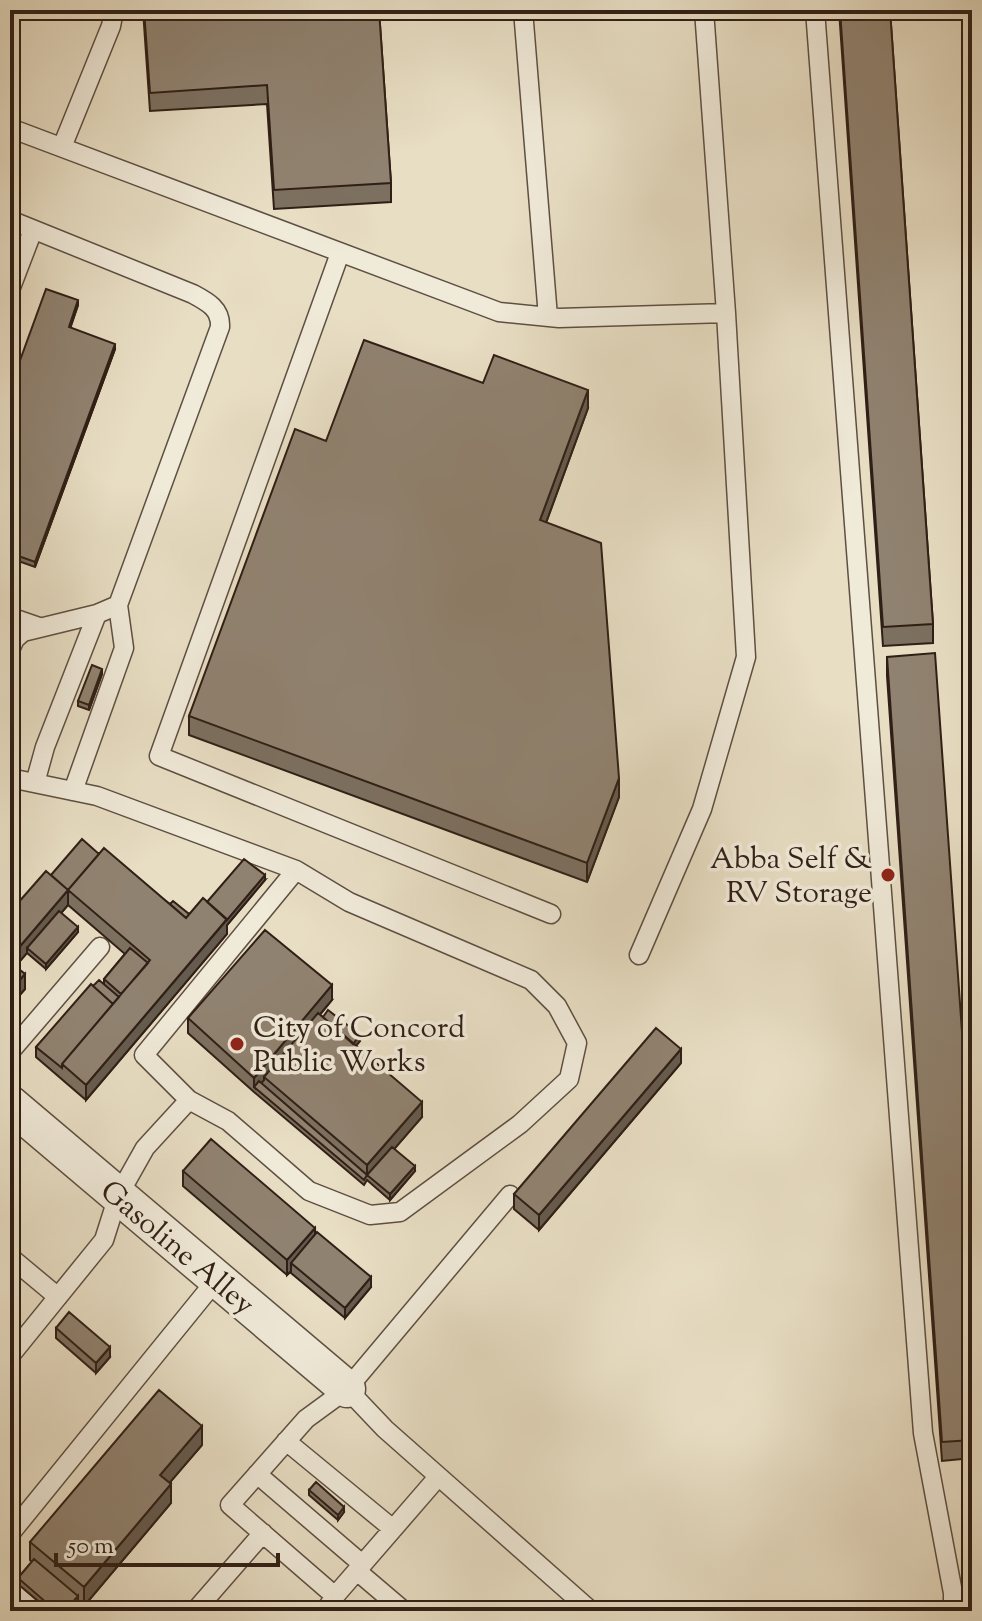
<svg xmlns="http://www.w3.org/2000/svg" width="982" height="1621" font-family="'Sorts Mill Goudy',serif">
	<rect width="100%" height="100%" fill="#e8dec4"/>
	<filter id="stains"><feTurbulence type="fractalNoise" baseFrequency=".0025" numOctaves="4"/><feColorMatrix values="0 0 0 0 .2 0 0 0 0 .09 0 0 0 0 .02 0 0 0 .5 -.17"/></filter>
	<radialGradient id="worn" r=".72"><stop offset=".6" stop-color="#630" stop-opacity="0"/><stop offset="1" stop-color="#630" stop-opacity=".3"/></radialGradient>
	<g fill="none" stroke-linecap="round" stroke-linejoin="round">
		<!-- service casing -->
		<g stroke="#5e4f42" stroke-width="21">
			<path id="service" d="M523 10 548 317
				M815 10 923 1433 953 1593V1611
				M10 128 499 312 559 318 726 313
				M62 147 111 26 114 10
				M10 220 193 294C208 302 221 309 220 327L118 605 97 614 23 632 15 639 10 650
				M340 253 159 756 551 914
				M10 290 33 230
				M10 617 39 627
				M10 778 97 796 296 870 349 902 531 980 557 1006 577 1043 569 1079 520 1124 400 1212 370 1215 309 1191 228 1121 189 1100 145 1148 118 1196 104 1240 10 1356
				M35 783 45 747 97 614
				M73 791 124 648 118 605
				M639 955 702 809 746 657 726 313 704 10
				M10 1052 100 947
				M189 1100 144 1055 296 870
				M10 1257 58 1297
				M347 1389 385 1429 591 1611
				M286 1441 393 1529
				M257 1474 362 1564
				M10 1534 217 1279
				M357 1571 404 1611
				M10 1590 34 1611
				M335 1596 438 1477
				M195 1611 263 1533
				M325 1611 335 1596 230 1505 306 1419 347 1389 510 1195"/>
		</g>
		<!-- minor casing -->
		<g stroke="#5e4f42" stroke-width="39">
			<path id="minor" d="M10 1104 347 1389"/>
		</g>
		<!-- service -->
		<use href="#service" stroke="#f0ead9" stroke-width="18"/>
		<!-- minor -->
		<use href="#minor" stroke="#f0ead9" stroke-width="36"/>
	</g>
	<!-- wall -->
	<path fill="#7c7060" stroke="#301f16" stroke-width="2" d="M143 10H379L391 183V202L274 209 267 104 150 111Z
		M839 10H890L933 624V643L883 646Z
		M78 305 70 328 115 349 35 567 10 558V388Z
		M483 383 588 408 546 523 619 797 587 882 189 735V716L326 441Z
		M887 657 972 1172V1458L942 1461 887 676Z
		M102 674 89 710 78 706V701Z
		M99 854 170 904 189 914 207 902 265 880 227 925V934L86 1100 36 1057V1047L93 986 104 984V979L125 954 68 905 61 913 78 932 46 969 27 953 15 966 25 989 10 1006V912L51 875Z
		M332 1000 320 1015 360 1041 356 1046 422 1117 394 1149 415 1171 390 1200 367 1180 364 1185 254 1092 188 1033V1018Z
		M681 1063 539 1230 514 1209V1194Z
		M183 1171 315 1234 371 1287 345 1318 291 1273V1271L287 1275 183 1186Z
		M56 1328 110 1357 96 1373 56 1338Z
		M202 1445 169 1483 171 1503 84 1606 78 1601 70 1611H50L18 1584V1578L32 1562 30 1560V1542Z
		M309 1490 344 1512 338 1520 309 1495Z"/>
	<!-- shaded-wall -->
	<path fill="#655b4e" stroke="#301f16" stroke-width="2" d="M78 300V305L69 332V327Z
		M115 344V349L35 567V562Z
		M588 390V408L540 539V520Z
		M102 669V674L89 710V705Z
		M619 778V797L587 882V863Z
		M265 875V880L227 925V934L86 1100V1085Z
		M68 890V905L30 950 27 948V953L10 973V958Z
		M78 927V932L46 969V964Z
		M25 974V989L10 1006V991Z
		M332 985V1000L266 1078 264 1077V1080L256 1089 254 1087V1078Z
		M360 1035V1041L349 1054V1049Z
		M681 1049V1063L539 1230V1215Z
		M422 1102V1117L370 1177 367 1175V1165Z
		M415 1166V1171L390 1200V1194Z
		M315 1228V1243L291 1263V1271L287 1275V1260Z
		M371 1277V1287L345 1318V1308Z
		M110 1347V1357L96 1373V1363Z
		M202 1426V1445L160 1494V1475Z
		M171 1484V1503L84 1606V1587Z
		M344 1507V1512L338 1520V1515Z
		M78 1596V1601L70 1611H65Z"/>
	<!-- building -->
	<path fill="#908270" stroke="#301f16" stroke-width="2" d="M144 10H379L391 183 274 190 267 85 150 93Z
		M840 10H890L933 624 883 627Z
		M46 289 78 300 69 327 115 344 35 562 10 553V388Z
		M364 340 483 383 494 355 588 390 540 520 601 543 619 778 587 863 189 716 295 429 326 441Z
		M935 653 972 1172V1440L942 1442 887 657Z
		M92 665 102 669 89 705 78 701Z
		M82 839 99 854 68 890V900V890L51 875Z
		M104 848 186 918 203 898 227 919 86 1085 62 1064 150 960 68 890Z
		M244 859 265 875 227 920 207 902Z
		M46 871 68 890 10 958V912Z
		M173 901 189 914 186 918 170 904Z
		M59 911 78 927 46 964 27 948Z
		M265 930 332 985 254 1078 188 1018Z
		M130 948 148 963 121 994 104 979Z
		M10 962 25 974 10 991Z
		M99 980 119 997 113 1004 93 986Z
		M91 984 113 1004 62 1064V1068L36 1047Z
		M328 1010 360 1035 353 1044 323 1017Z
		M318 1013 422 1102 367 1165 264 1077Z
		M656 1028 681 1049 539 1215 514 1194Z
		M259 1081 367 1175 364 1180 254 1087Z
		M211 1139 315 1228 287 1260 183 1171Z
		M392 1147 415 1166 390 1194 367 1175Z
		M317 1232 371 1277 345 1308 291 1263Z
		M69 1312 110 1347 96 1363 56 1328Z
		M159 1390 202 1426 160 1475 171 1484 84 1587 30 1542Z
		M316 1482 344 1507 338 1515 309 1490Z
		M34 1559 78 1596 65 1611H56L18 1578Z"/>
	<!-- markers -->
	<g fill="#8f2418" stroke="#f0ead9" stroke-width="3">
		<circle cx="888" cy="875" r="8"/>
		<circle cx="237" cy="1044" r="8"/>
	</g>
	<g text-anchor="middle" stroke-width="7" stroke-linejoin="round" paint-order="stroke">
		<!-- poi labels -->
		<g font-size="30" fill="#301f16" stroke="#f0ead9" text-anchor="end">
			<text x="872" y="868">Abba Self &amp;<tspan x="872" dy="34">RV Storage</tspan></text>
			<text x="253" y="1037" text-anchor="start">City of Concord<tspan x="253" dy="34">Public Works</tspan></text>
		</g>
		<!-- street labels -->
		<g font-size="30" fill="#301f16" stroke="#f0ead9">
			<text transform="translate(178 1247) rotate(40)" y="10">Gasoline Alley</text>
		</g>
	</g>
	<!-- margin -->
	<rect width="982" height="1621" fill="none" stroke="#e8dec4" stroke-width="40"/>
	<rect x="12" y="12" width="958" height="1597" fill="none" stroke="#301f16" stroke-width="4"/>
	<rect x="20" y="20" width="942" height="1581" fill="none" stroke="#301f16" stroke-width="2"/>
	<!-- scale -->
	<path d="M56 1553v12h222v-12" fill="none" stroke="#301f16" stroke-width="4"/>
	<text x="68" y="1553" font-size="24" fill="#301f16" stroke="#f0ead9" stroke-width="6" paint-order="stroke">50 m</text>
	<rect width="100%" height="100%" filter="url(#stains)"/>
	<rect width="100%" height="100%" fill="url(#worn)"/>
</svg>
